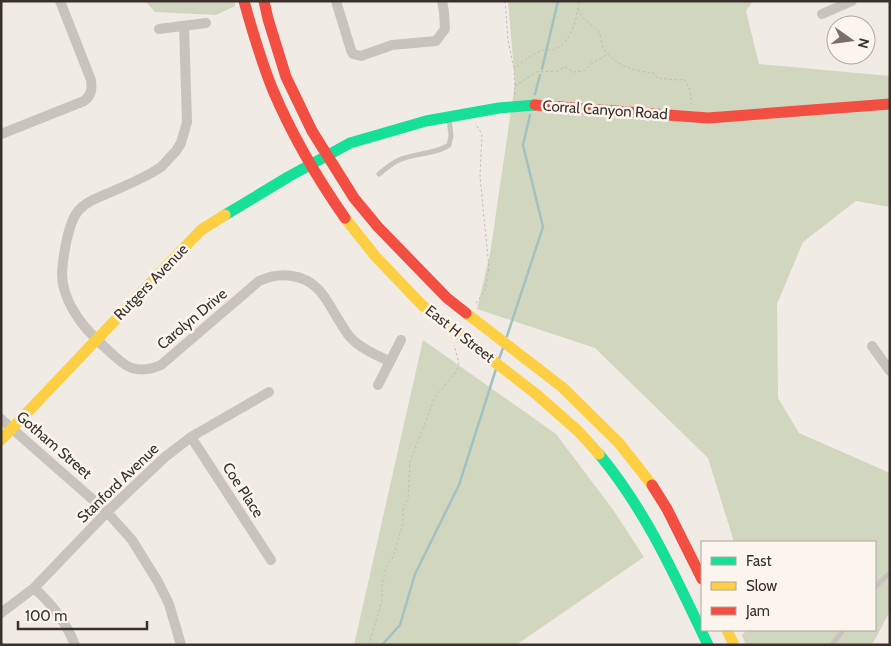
<svg xmlns="http://www.w3.org/2000/svg" width="891" height="646" font-family="Cabin,sans-serif">
	<rect width="100%" height="100%" fill="#f0ebe5"/>
	<!-- green -->
	<path fill="#d1d6bf" d="M145 1H235V6L216 15 155 12Z
		M508 1H753L746 11 759 64 890 76V207L856 201 803 242 777 304 778 398 799 433 890 473V611L872 645H746L742 635 747 630H875V542H734L708 458 595 348 477 309 490 254 515 83Z
		M423 340 556 434 614 511 644 557 516 645H354Z"/>
	<g fill="none" stroke-linecap="round" stroke-linejoin="round">
		<!-- stream -->
		<path stroke="#a1c2c1" stroke-width="2.5" d="M542 69 558 1
			M535 94 540 75
			M507 336 543 227 523 145 530 115
			M499 359 503 348
			M382 645 400 625 415 574 459 485 496 369"/>
		<!-- path -->
		<path stroke="#c2bbb6" stroke-width="1" stroke-dasharray="2.5 2.5" stroke-linecap="butt" d="M505 1 508 40 514 69
			M578 9C580 12 581 16 584 19 589 24 595 26 599 32 601 36 601 42 603 47 614 66 634 71 654 73L657 78 678 80 684 79C690 88 691 94 691 104
			M515 86 536 72 557 71 565 67 573 72 584 71 591 64 608 54
			M515 95 514 69C521 63 534 52 544 50 548 49 551 51 555 49 572 42 577 17 579 1
			M476 303 485 291 489 268 480 177 482 134 477 126 476 123
			M369 645 382 600V584L386 568 393 557 403 523V507L408 499 410 462 435 397 456 372 459 363 454 345"/>
		<!-- lane -->
		<path stroke="#c9c3be" stroke-width="5" d="M379 174C385 169 392 163 399 160 414 153 437 154 449 145L451 136 449 117
			M875 587 890 573
			M832 645 843 630"/>
		<!-- street -->
		<path stroke="#c9c3be" stroke-width="10" d="M336 1 351 50 353 54 361 56 392 45 436 41 445 29 444 12 442 1
			M822 14 852 1
			M184 26 187 122 181 143 176 151 161 167 153 172C139 180 125 186 111 192 99 197 87 201 78 211 68 223 63 257 62 273 62 279 63 286 65 292 73 317 91 335 110 352 117 358 123 365 132 368 142 371 152 369 161 365L259 281C279 272 303 273 319 290 327 299 332 309 338 319 342 325 346 333 351 338 361 349 377 355 390 362
			M159 29 206 23
			M1 134 84 101C92 95 92 89 91 80L60 1
			M872 346 890 371
			M378 385 401 340
			M1 419 107 512 132 540 158 582 169 604 181 645
			M191 437 271 560
			M34 588C52 604 66 622 75 645
			M1 613 34 588 107 512 165 457 191 437 269 392"/>
		<!-- fast -->
		<path stroke="#16e098" stroke-width="11" d="M225 215 288 177 350 143 426 121 499 108 535 105
			M599 454C647 512 676 578 708 645"/>
		<!-- slow -->
		<path stroke="#ffcf43" stroke-width="11" d="M345 218 375 256 422 305 448 326 536 394 578 431 599 454
			M466 313 562 387 619 443 652 485
			M1 440 201 230 225 215
			M727 630 734 645"/>
		<!-- jam -->
		<path stroke="#f24e42" stroke-width="11" d="M244 1C252 30 261 60 272 88 291 133 317 178 345 218
			M264 1 268 19 286 77 312 131 354 198 378 227 447 298 466 313
			M535 105 708 118 890 104
			M652 485 667 509 702 579"/>
	</g>
	<g text-anchor="middle" stroke-width="5" stroke-linejoin="round" paint-order="stroke">
		<!-- street labels -->
		<g font-size="15" fill="#3b302b" stroke="#fbf5ee">
			<text transform="translate(605 110) rotate(4)" y="5">Corral Canyon Road</text>
			<text transform="translate(151 282) rotate(-46)" y="5">Rutgers Avenue</text>
			<text transform="translate(192 319) rotate(-40)" y="5">Carolyn Drive</text>
			<text transform="translate(460 334) rotate(38)" y="5">East H Street</text>
			<text transform="translate(54 445) rotate(41)" y="5">Gotham Street</text>
			<text transform="translate(118 483) rotate(-44)" y="5">Stanford Avenue</text>
			<text transform="translate(243 490) rotate(57)" y="5">Coe Place</text>
		</g>
	</g>
	<!-- border -->
	<rect width="891" height="646" fill="none" stroke="#3b302b" stroke-width="5"/>
	<!-- legend -->
	<rect x="701" y="541" width="175" height="90" fill="#fbf5ee" stroke="#aea6a0"/>
	<rect x="711" y="557" width="25" height="8" fill="#16e098" stroke="#aea6a0"/>
	<text x="746" y="566" font-size="15" fill="#3b302b">Fast</text>
	<rect x="711" y="582" width="25" height="8" fill="#ffcf43" stroke="#aea6a0"/>
	<text x="746" y="591" font-size="15" fill="#3b302b">Slow</text>
	<rect x="711" y="607" width="25" height="8" fill="#f24e42" stroke="#aea6a0"/>
	<text x="746" y="616" font-size="15" fill="#3b302b">Jam</text>
	<!-- north arrow -->
	<g transform="translate(851 40) rotate(104)"><circle r="24" fill="#fbf5ee" stroke="#aea6a0"/>
	<path d="M0-4L9 19L0 12L-9 19Z" fill="#7a716c"/>
	<text y="-8" font-size="14" font-weight="bold" text-anchor="middle" fill="#3b302b">N</text>
	</g>
	<!-- scale -->
	<path d="M18 621v8h129v-8" fill="none" stroke="#3b302b" stroke-width="2.5"/>
	<text x="25" y="621" font-size="15" fill="#3b302b" stroke="#fbf5ee" stroke-width="4" paint-order="stroke">100 m</text>
</svg>
